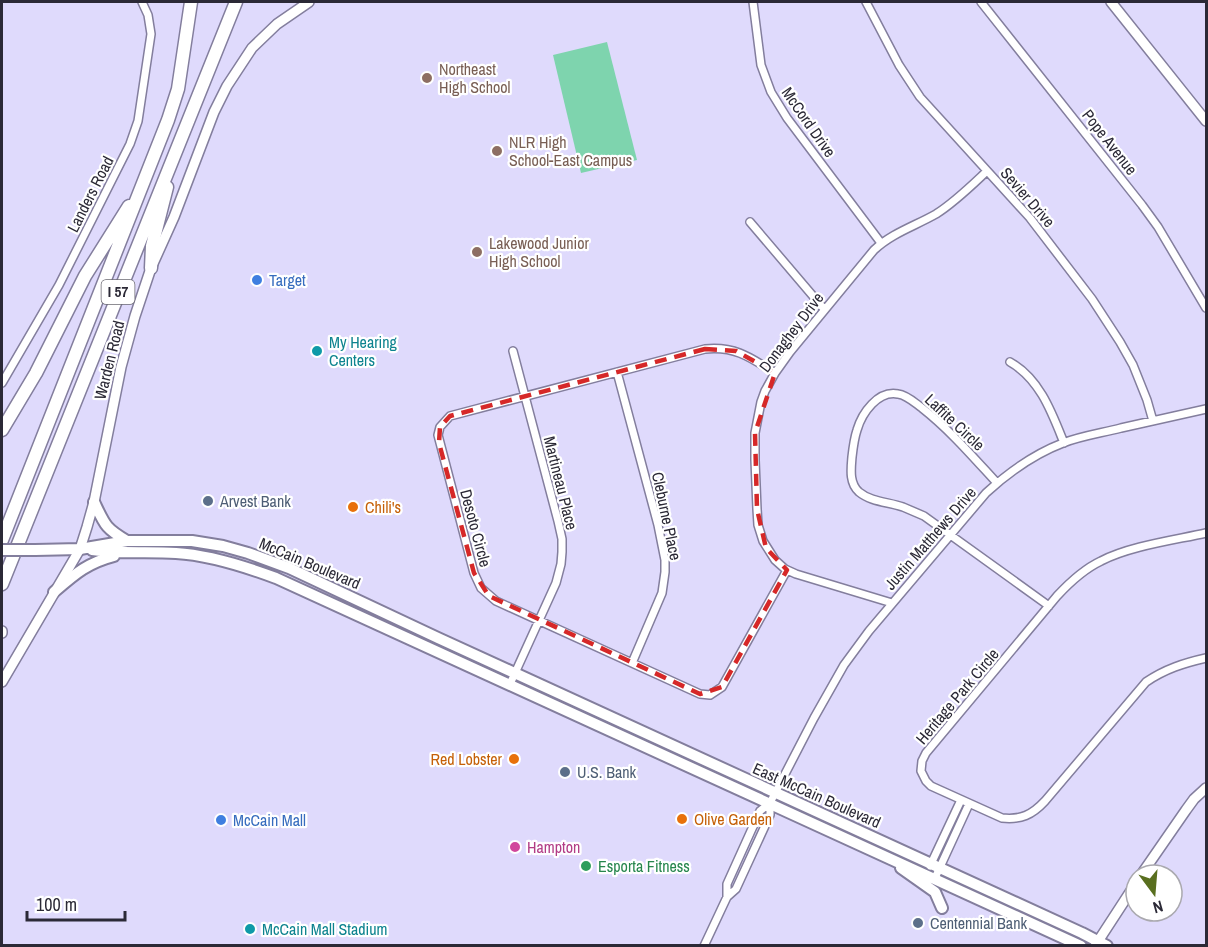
<svg xmlns="http://www.w3.org/2000/svg" width="1208" height="947" font-family="'Archivo Narrow',sans-serif">
	<rect width="100%" height="100%" fill="#dfdafc"/>
	<!-- garden -->
	<path fill="#7ed4ae" d="M607 42 637 160 581 173 553 55Z"/>
	<g fill="none" stroke-linecap="round" stroke-linejoin="round">
		<!-- street casing -->
		<g stroke="#837e9d" stroke-width="10">
			<path id="street" d="M753 2 761 65 771 92 787 118 881 243
				M866 2 899 65 920 97 1030 218 1092 299 1120 342 1133 365 1147 400 1153 421
				M981 2 1142 205 1158 227 1206 308
				M750 222 824 309
				M1010 362C1040 379 1052 413 1064 443
				M617 372 658 525 665 560V572L662 593 632 663
				M775 373C750 357 735 346 705 349L450 416 440 427 438 435 474 573 481 588 496 601 700 694 710 695 722 687 787 570
				M2 383 59 285 130 144 138 121 151 34 148 15 142 2
				M997 483C973 457 950 430 922 408 915 403 907 395 898 394 878 390 862 413 857 430 854 439 853 448 852 457 851 469 849 483 859 492 871 502 889 502 903 507 910 510 917 513 924 516L1049 606
				M1206 533C1175 540 1130 546 1101 561 1084 569 1070 582 1057 596L926 753 922 761 921 771 926 781 931 786 1002 818C1021 820 1032 815 1045 801L1146 682C1165 669 1184 663 1206 658
				M892 603 796 574 785 569 775 560 763 541 758 525 757 509 755 460V433L761 402 765 391 775 373 790 352 874 250C892 233 915 226 936 214 955 202 971 186 987 171
				M510 684 556 583 561 564 562 552V539L558 521 513 351
				M930 866 961 800
				M935 878 969 804
				M727 897V884L760 811 770 803 814 718 844 665 869 631 986 493C1009 472 1034 454 1063 443 1081 436 1102 433 1121 428 1149 422 1178 415 1206 409
				M704 946 727 897 736 889 770 815V803"/>
		</g>
		<!-- secondary casing -->
		<g stroke="#837e9d" stroke-width="12">
			<path id="secondary" d="M1111 2 1206 121
				M2 631V633
				M2 682 80 549 87 527 94 502 121 367 135 316 151 268 174 217 214 112 227 86 252 48 277 24 309 2
				M1141 875 1186 810 1194 799 1206 788
				M1095 946 1136 883"/>
		</g>
		<!-- primary casing -->
		<g stroke="#837e9d" stroke-width="14">
			<path id="primary" d="M94 502C105 525 105 528 127 541
				M35 550 80 549 127 541H192L223 546 248 553 289 568 438 638 1082 933 1107 946
				M92 550C121 554 148 551 176 553 210 555 244 566 276 578L1081 946
				M54 592C75 574 87 563 114 556
				M901 868 935 892 942 908"/>
		</g>
		<!-- highway casing -->
		<g stroke="#837e9d" stroke-width="15">
			<path id="highway" d="M151 268 152 246 167 187
				M2 430 36 373 85 276 129 206
				M2 540 168 120 178 89 191 2
				M2 584 236 2"/>
		</g>
		<!-- street -->
		<use href="#street" stroke="#fff" stroke-width="7"/>
		<!-- secondary -->
		<use href="#secondary" stroke="#fff" stroke-width="9"/>
		<!-- primary -->
		<use href="#primary" stroke="#fff" stroke-width="10"/>
		<!-- highway -->
		<use href="#highway" stroke="#fff" stroke-width="12"/>
		<!-- primary-bridge casing -->
		<g stroke="#837e9d" stroke-width="14" stroke-linecap="butt">
			<path id="primary-bridge" d="M2 550H35"/>
		</g>
		<!-- primary-bridge -->
		<use href="#primary-bridge" stroke="#fff" stroke-width="10"/>
	</g>
	<!-- marked area -->
	<path fill="none" stroke="#d62828" stroke-width="4.5" stroke-dasharray="12 8" stroke-linejoin="round" d="M705 349 736 351 775 373 755 433 757 509 766 548 787 570 722 687 700 694 489 596 474 573 439 443 440 427 450 416Z"/>
	<!-- markers -->
	<g fill="#8d6e63" stroke="#fff" stroke-width="2">
		<circle cx="427" cy="78" r="6"/>
		<circle cx="497" cy="151" r="6"/>
		<circle cx="477" cy="252" r="6"/>
	</g>
	<g fill="#3f7fe0" stroke="#fff" stroke-width="2">
		<circle cx="257" cy="280" r="6"/>
		<circle cx="221" cy="820" r="6"/>
	</g>
	<g fill="#0f9aa8" stroke="#fff" stroke-width="2">
		<circle cx="317" cy="351" r="6"/>
		<circle cx="250" cy="929" r="6"/>
	</g>
	<g fill="#5c6f8a" stroke="#fff" stroke-width="2">
		<circle cx="208" cy="501" r="6"/>
		<circle cx="565" cy="772" r="6"/>
		<circle cx="918" cy="923" r="6"/>
	</g>
	<g fill="#e8710a" stroke="#fff" stroke-width="2">
		<circle cx="353" cy="507" r="6"/>
		<circle cx="514" cy="759" r="6"/>
		<circle cx="682" cy="819" r="6"/>
	</g>
	<circle fill="#d1479c" stroke="#fff" stroke-width="2" cx="515" cy="847" r="6"/>
	<circle fill="#2e9e5b" stroke="#fff" stroke-width="2" cx="586" cy="866" r="6"/>
	<g text-anchor="middle" stroke-width="4.5" stroke-linejoin="round" paint-order="stroke">
		<!-- shield labels -->
		<rect fill="#fff" stroke="#6b6972" stroke-width="1.5" x="101.5" y="280" width="33" height="24" rx="4.5"/>
		<g font-size="15" font-weight="bold" fill="#2b2936">
			<text x="118" y="297">I 57</text>
		</g>
		<!-- education labels -->
		<g font-size="16" fill="#785e54" stroke="#fff" text-anchor="start">
			<text x="439" y="75">Northeast<tspan x="439" dy="18">High School</tspan></text>
			<text x="509" y="148">NLR High<tspan x="509" dy="18">School-East Campus</tspan></text>
			<text x="489" y="249">Lakewood Junior<tspan x="489" dy="18">High School</tspan></text>
		</g>
		<!-- street labels -->
		<g font-size="16" fill="#2b2936" stroke="#fff">
			<text transform="translate(809 122) rotate(55)" y="6">McCord Drive</text>
			<text transform="translate(1110 142) rotate(52)" y="6">Pope Avenue</text>
			<text transform="translate(90 194) rotate(-63)" y="6">Landers Road</text>
			<text transform="translate(1028 197) rotate(49)" y="6">Sevier Drive</text>
			<text transform="translate(791 332) rotate(-53)" y="6">Donaghey Drive</text>
			<text transform="translate(109 360) rotate(-76)" y="6">Warden Road</text>
			<text transform="translate(955 422) rotate(43)" y="6">Laffite Circle</text>
			<text transform="translate(561 483) rotate(76)" y="6">Martineau Place</text>
			<text transform="translate(667 516) rotate(78)" y="6">Cleburne Place</text>
			<text transform="translate(476 528) rotate(75)" y="6">Desoto Circle</text>
			<text transform="translate(930 538) rotate(-49)" y="6">Justin Matthews Drive</text>
			<text transform="translate(310 563) rotate(23)" y="6">McCain Boulevard</text>
			<text transform="translate(957 696) rotate(-50)" y="6">Heritage Park Circle</text>
			<text transform="translate(817 795) rotate(24)" y="6">East McCain Boulevard</text>
		</g>
		<!-- shop labels -->
		<g font-size="16" fill="#366cbe" stroke="#fff" text-anchor="start">
			<text x="269" y="286">Target</text>
			<text x="233" y="826">McCain Mall</text>
		</g>
		<!-- culture labels -->
		<g font-size="16" fill="#0d838f" stroke="#fff" text-anchor="start">
			<text x="329" y="348">My Hearing<tspan x="329" dy="18">Centers</tspan></text>
			<text x="262" y="935">McCain Mall Stadium</text>
		</g>
		<!-- service labels -->
		<g font-size="16" fill="#4e5e75" stroke="#fff" text-anchor="start">
			<text x="220" y="507">Arvest Bank</text>
			<text x="577" y="778">U.S. Bank</text>
			<text x="930" y="929">Centennial Bank</text>
		</g>
		<!-- food labels -->
		<g font-size="16" fill="#c56008" stroke="#fff" text-anchor="start">
			<text x="365" y="513">Chili's</text>
			<text x="502" y="765" text-anchor="end">Red Lobster</text>
			<text x="694" y="825">Olive Garden</text>
		</g>
		<!-- hotel labels -->
		<g font-size="16" fill="#b23c85" stroke="#fff" text-anchor="start">
			<text x="527" y="853">Hampton</text>
		</g>
		<!-- leisure labels -->
		<g font-size="16" fill="#27864d" stroke="#fff" text-anchor="start">
			<text x="598" y="872">Esporta Fitness</text>
		</g>
	</g>
	<!-- border -->
	<rect width="1208" height="947" fill="none" stroke="#2b2936" stroke-width="6"/>
	<!-- north arrow -->
	<g transform="translate(1154 893) rotate(164)"><circle r="28" fill="#ffffff" stroke="#aaa9af" stroke-width="1.5"/>
	<path d="M0-4.5L10 22L0 15L-10 22Z" fill="#596f1f"/>
	<text y="-9" font-size="16" font-weight="bold" text-anchor="middle" fill="#2b2936">N</text>
	</g>
	<!-- scale -->
	<path d="M27 911v9h98v-9" fill="none" stroke="#2b2936" stroke-width="3"/>
	<text x="36" y="911" font-size="18" fill="#2b2936" stroke="#ffffff" stroke-width="4.5" paint-order="stroke">100 m</text>
</svg>
